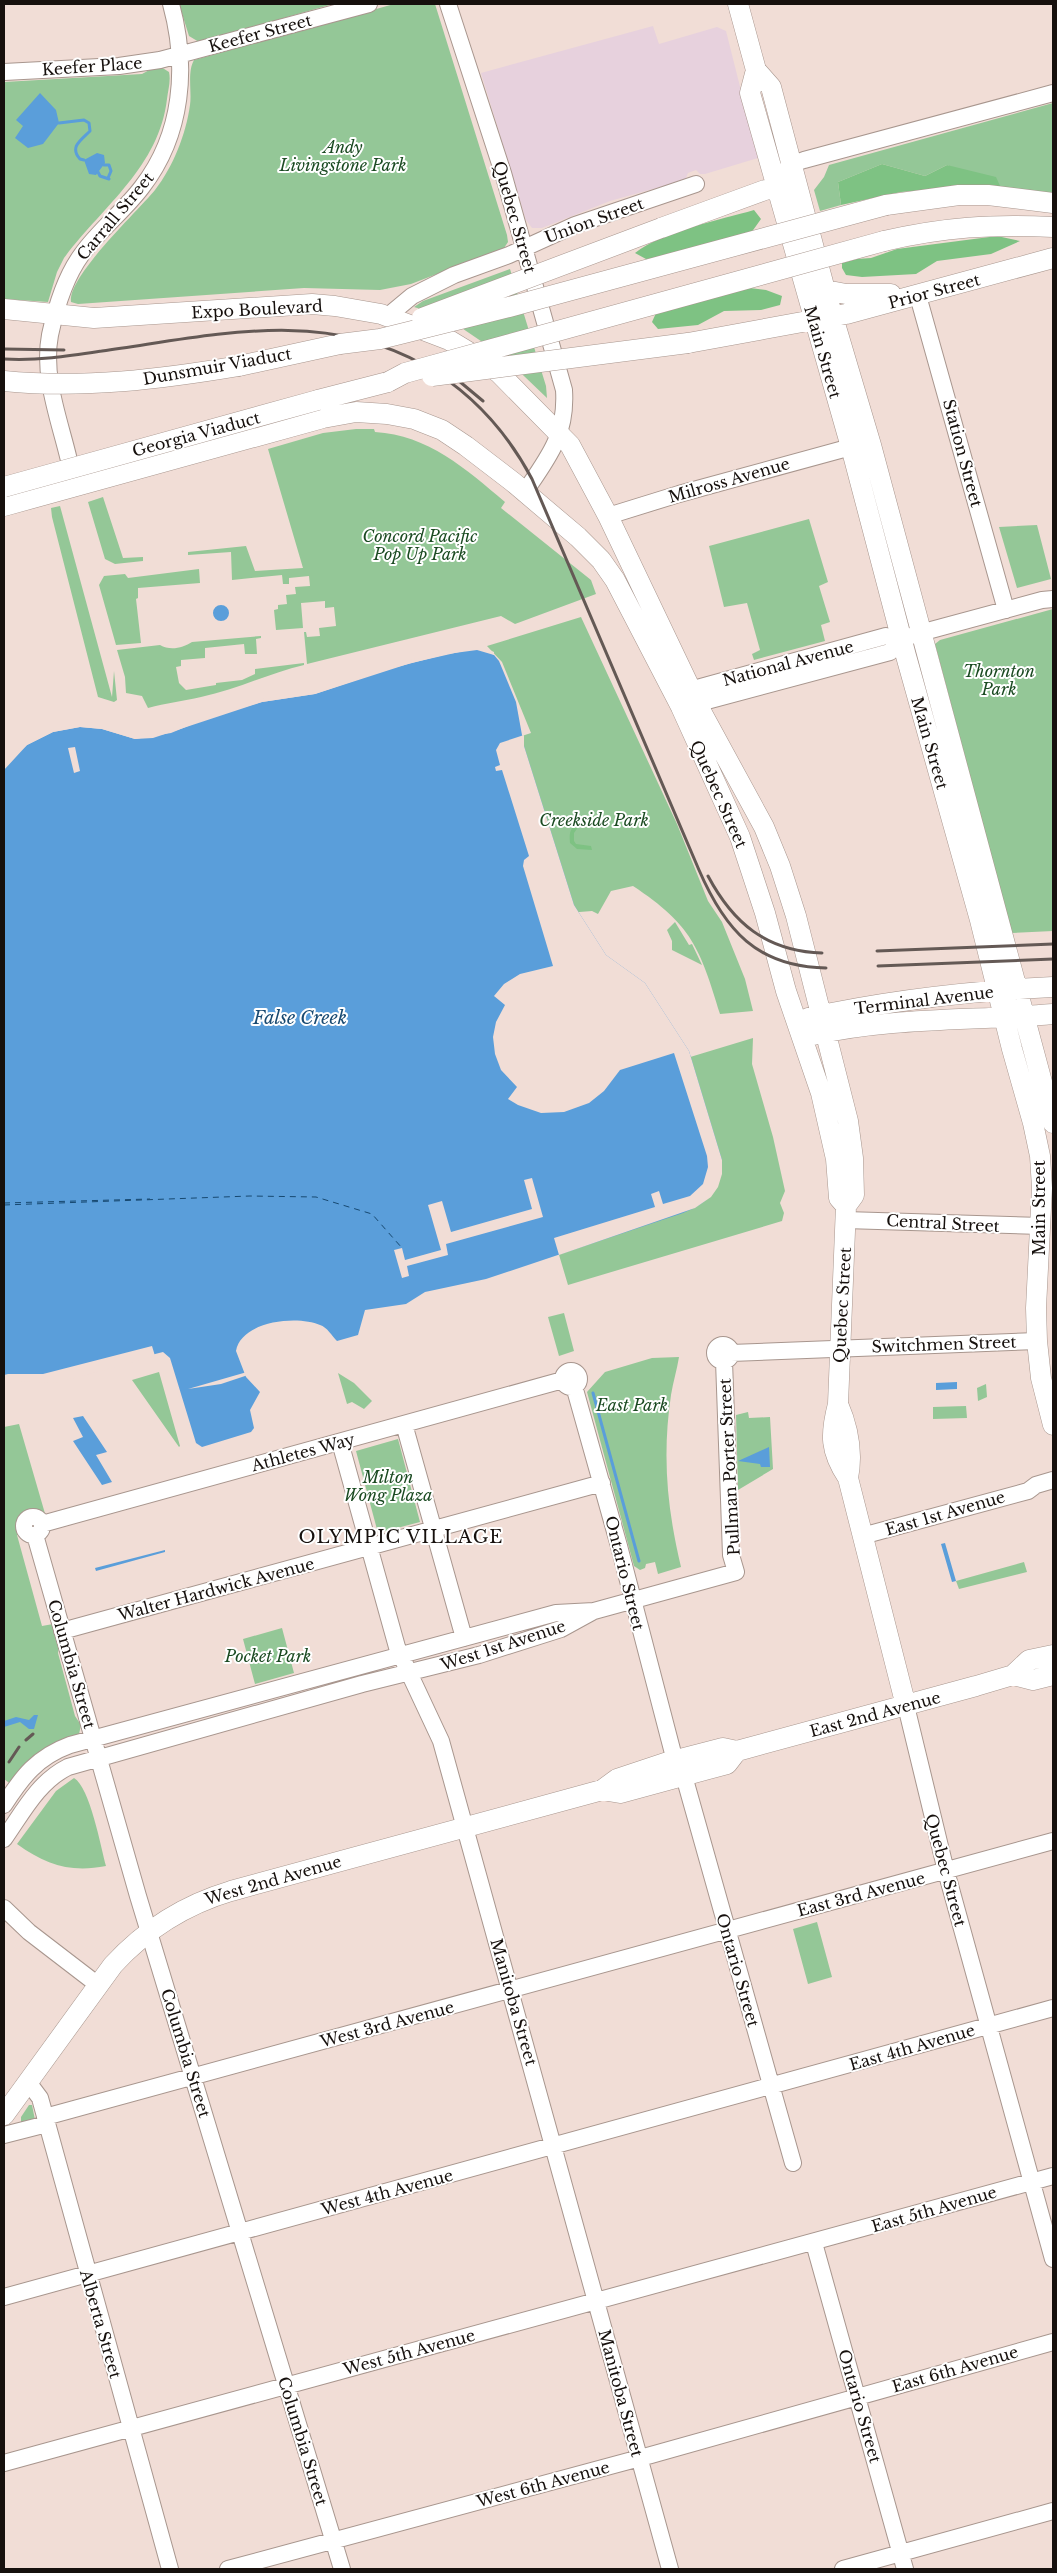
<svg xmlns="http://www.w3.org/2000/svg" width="1057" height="2573" font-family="'Libre Baskerville',serif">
	<rect width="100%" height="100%" fill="#f1ddd6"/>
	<!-- industrial -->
	<path fill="#e7d1dd" d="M653 26 659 44 717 27 726 31 758 158 705 174H700L696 170 688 173 685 180 610 201 542 228H532L526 220 481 73Z"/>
	<!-- green -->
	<path fill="#94c797" d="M179 4H333L199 42 189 36Z
		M394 4H435L507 235 508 242 504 248 411 284 380 290 304 288 78 304 71 302C67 277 138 211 155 190 173 167 186 134 190 105 192 92 187 72 194 60Z
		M161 67 169 72C171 81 168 90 167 99 159 167 103 206 64 258L57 272 48 302 4 299V82L142 74 153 68Z
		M1053 103V195L1001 188 947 165 925 176 882 164 838 182 841 205 820 211 814 190 824 177 829 165Z
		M510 269 546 386 547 398 503 356 444 316 414 307 423 301Z
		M356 429H374L375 432C428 435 466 469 505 502L501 508 591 580 596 594 515 624 501 616 307 664 304 632H306L307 637 320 636 319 628 336 626 334 607 325 608V601L301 603 303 628 276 630 274 610 278 609V605L287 604 286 595 296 594 295 587 310 586 309 576 289 578V584H283L282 575 232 580 231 552 188 555V552L246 546 255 571 303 568 268 449 323 433Z
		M103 497 123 558 143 557V561L115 564 105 559 88 502Z
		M60 506 112 697 114 671 117 700 114 702 98 697 52 517 51 508Z
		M809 519 828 582 819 586 830 622 821 625 825 641 754 660 752 654 760 650 747 603 724 607 709 546Z
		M1037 525 1051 579 1017 588 999 527Z
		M199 569 200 583 138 588V598L136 599 141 643 116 645 99 585 104 576 125 574 128 578Z
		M1053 609V931L1012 933 935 644 940 640Z
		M581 617 677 824 708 901 722 922 745 979 753 1011 720 1014C700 948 692 925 633 886L611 891 598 914 592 911 567 913 500 743 531 733 502 662 487 646Z
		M261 636V638L256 639 257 654H245L244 644 205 648V658L181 660V666L176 667 179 683 186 690 216 685V683L242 680 255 674V669L304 663V665C269 673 236 690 201 697 183 701 166 703 148 708L142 696 126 693 125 677 117 650 160 645C170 651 183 648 192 642Z
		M675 922 689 945 692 944 702 965 672 950V941L667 930Z
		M753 1038 752 1064 773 1137 785 1191 780 1203 784 1213 782 1221 568 1285 554 1238 677 1061Z
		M564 1313 574 1351 559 1356 548 1317Z
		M679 1357C677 1370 673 1382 671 1395 662 1456 667 1508 681 1567L658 1574 655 1562 646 1564 645 1568 640 1570 634 1566 587 1392 605 1372 652 1358Z
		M159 1372 180 1446 179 1447 132 1380Z
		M338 1373 354 1383 372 1401 364 1409 352 1402 347 1404Z
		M986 1384 987 1397 978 1401 977 1388Z
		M966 1406 967 1418 933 1419V1407Z
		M748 1412 749 1418 770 1417 773 1469 738 1490 736 1415Z
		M19 1424 46 1517C35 1515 27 1511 21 1522L23 1533 17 1535 42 1626 53 1624 59 1648 58 1653 75 1716 81 1725 79 1734 12 1785 4 1779V1427Z
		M398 1439 420 1522 378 1533 356 1451Z
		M1024 1562 1027 1572 959 1589 956 1581Z
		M282 1628 294 1673 255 1684 243 1639Z
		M74 1778C90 1787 101 1848 106 1866 71 1873 46 1865 17 1844L56 1791Z
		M817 1922 832 1977 808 1984 793 1929Z
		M29 2105H32L35 2120 21 2124V2117Z"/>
	<!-- forest -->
	<path fill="#7ec283" d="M882 164 925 176 947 165 996 177 1001 188H949L901 192 841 205 838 182Z
		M754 210 761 219 751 233 658 258 646 259 635 253C663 231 720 220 754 210Z
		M997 236 1020 241 991 254 937 261 916 274 862 277 846 275 842 268V263L857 259 871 258 897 249Z
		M750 288 766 290 782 296 780 305 761 310 724 311 698 325 658 329 652 322 656 313Z
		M581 823 574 833V841L576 844 591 846 592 850 577 849 570 843C569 833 570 825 581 823Z"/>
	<!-- water -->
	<path fill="#5a9eda" d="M40 93 56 110 59 123 43 144 28 148 15 138 23 126 16 120Z
		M97 153 104 155 105 163 96 175 89 174 84 160Z
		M213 613a8 8 0 1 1 16 0a8 8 0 1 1-16 0Z
		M468 650H485L494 655 499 661 516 702 524 746 574 905 606 955 645 983 689 1051 722 1160C723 1188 709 1203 683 1213L486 1279 425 1292 406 1304 365 1310 358 1335 337 1341C332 1336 327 1327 320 1325 297 1315 241 1321 236 1351L246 1377 260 1392 250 1410 254 1428 251 1432 202 1447 196 1443 170 1358 163 1352 54 1380 4 1381V765L27 745 53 732 80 727 102 729 135 739 171 733 210 717 262 702 315 694 411 663Z
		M957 1382V1389L936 1390V1383Z
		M83 1416 107 1452 96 1455 112 1482 102 1485 73 1441 83 1437 73 1418Z
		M769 1447 770 1467H761L760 1464 738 1461Z
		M945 1543 956 1581 952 1582 941 1544Z
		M165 1550V1552L96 1571 95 1568Z
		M34 1715H38L34 1729H29L20 1722 4 1727V1721L16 1717 29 1720Z"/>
	<!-- pier -->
	<path fill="#f1ddd6" d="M468 647 485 648 494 652V655L477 650 447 654 389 669 315 694 262 702 153 738 135 739 102 729 80 727 53 732 27 745 4 770V762L25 743 53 729 80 724 102 727 135 736 152 735 262 699 314 692 410 660Z
		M524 735V746L574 905 606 955 645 983 689 1051 722 1160V1174L718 1187 711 1197 695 1208 559 1255 554 1238 655 1207 651 1194 659 1191 663 1204 690 1196 703 1184 708 1167 707 1156 674 1053 620 1070 604 1091 589 1103 564 1112 541 1113 518 1105 508 1099 517 1087 501 1070 495 1054 493 1037 496 1022 505 1005 494 996 504 984 520 974 553 966 523 866 524 860 529 856 502 770 496 771 495 767 500 765 496 750 500 743Z
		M75 747 80 771 74 773 68 748Z
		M532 1178 543 1217 446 1244 448 1255 407 1266 409 1276 402 1278 394 1250 402 1248 405 1260 441 1250 428 1205 442 1201 451 1232 532 1209 524 1180Z
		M152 1346 155 1356 128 1364 54 1383 15 1381 4 1384V1375L8 1374H43Z
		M247 1372 248 1375 221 1384 188 1389Z"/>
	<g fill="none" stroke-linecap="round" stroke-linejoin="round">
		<!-- stream -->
		<path stroke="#5a9eda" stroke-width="3" d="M59 123 84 120 89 123 90 131C81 140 69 147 80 159L84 160
			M104 165H109L111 171 108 178
			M98 172 100 176 109 179
			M593 1393 639 1561"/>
		<!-- ferry -->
		<path stroke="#174971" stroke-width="1" stroke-dasharray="6 5" stroke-linecap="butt" d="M4 1203 150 1199
			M4 1205 250 1196 316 1197 372 1214 402 1248"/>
		<!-- minor casing -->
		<g stroke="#a8968e" stroke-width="18">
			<path id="minor" d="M448 4 503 173 564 390C567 435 548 458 524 493
				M4 72 119 66 160 60 369 4
				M783 172 792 164 804 160 1053 93
				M918 296 1006 610
				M388 316 412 296 454 275 509 255 575 225 696 184
				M73 479C65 432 41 383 50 335 56 307 65 277 82 254 99 230 124 211 142 187 183 134 188 66 171 4
				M608 516 679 494 851 447
				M679 693 886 636 902 639
				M688 706 890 652 902 639 920 633 1042 600 1053 599
				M845 1220 1041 1226
				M715 1353a8 8 0 1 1 16 0a8 8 0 1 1-16 0Z
				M731 1353 1037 1341
				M563 1379a8 8 0 1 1 16 0a8 8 0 1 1-16 0Z
				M574 1386 619 1546 675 1761
				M404 1424 464 1638
				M340 1442 397 1647 441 1741 670 2569
				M24 1526a9 9 0 1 1 18 0a9 9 0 1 1-18 0Z
				M42 1524 563 1380
				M35 1535 138 1896 342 2569
				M862 1536 1028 1491 1036 1485 1053 1480
				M62 1631 602 1483
				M906 1706 946 1871 1053 2259
				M684 1776 793 2163
				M4 1805C22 1777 37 1757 70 1745L556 1613 594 1611 736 1572 731 1555 724 1361
				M4 1839C23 1812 38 1782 68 1767L362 1684 479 1655 561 1629 592 1612
				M4 1908 29 1932 98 1985
				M28 2082 40 2098 170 2569
				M45 2117 1053 1841
				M4 2135 47 2124
				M814 2243 905 2569
				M4 2297 1053 2008
				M4 2463 1053 2176
				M228 2569 651 2455 1053 2342
				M843 2569 1053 2511"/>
		</g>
		<!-- major casing -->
		<g stroke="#a8968e" stroke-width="21">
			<path id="major" d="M738 4 756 70 771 87 825 290 871 445 1053 1123
				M756 70 750 93 851 447 906 656 980 920 1012 1049 1033 1123 1040 1156 1042 1188 1036 1308 1037 1341 1041 1378 1053 1425
				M886 205 959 195H988L1053 203
				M661 228 765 190 787 186
				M884 241C944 227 992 224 1053 227
				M825 290 846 294H891
				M4 309 94 318 312 304 335 306 381 314 449 340 482 360 499 373 570 445 608 516 703 715 764 827 780 866 796 916 848 1121 853 1158 854 1195 846 1206 838 1404C830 1435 830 1451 848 1478L906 1706
				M688 343 846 314 1053 258
				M239 366 340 344
				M318 400 388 382
				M4 506 323 418 356 412 387 414 414 419 442 430 466 446 513 482 578 537 601 560 615 580 681 707 740 837 765 913 786 991 821 1093 836 1159 839 1198 846 1206
				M808 1018C890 1000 969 991 1053 987
				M813 1035C892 1017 973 1021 1053 1014
				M838 1404C848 1427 853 1453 848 1478
				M1013 1675 1033 1680 1053 1675
				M602 1790 617 1779 665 1763 723 1748 737 1751 976 1686 1013 1675 1029 1660 1053 1655
				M4 2115 113 1965C146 1929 184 1905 231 1891L602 1790 620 1793 727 1764 737 1751"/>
		</g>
		<!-- minor -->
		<use href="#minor" stroke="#fff" stroke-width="16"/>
		<!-- major -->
		<use href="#major" stroke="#fff" stroke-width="20"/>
		<!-- rail -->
		<path stroke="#645955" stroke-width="3" d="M4 349 64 350
			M4 359C37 361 69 356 102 351 211 336 322 307 424 365 471 392 507 432 532 479L699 870C725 930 757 967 826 968
			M453 376 483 401
			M708 876C733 923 766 951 822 953
			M877 951 1053 944
			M878 966 1053 959
			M26 1740 33 1734
			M9 1762 19 1747"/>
		<!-- major-bridge casing -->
		<g stroke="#a8968e" stroke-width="21" stroke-linecap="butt">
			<path id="major-bridge" d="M422 318 661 228
				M340 344 380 339 509 307 886 205
				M432 376 688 343
				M4 381C82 389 162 379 239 366
				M388 382 405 373 884 241
				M4 487 318 400"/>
		</g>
		<!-- major-bridge -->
		<use href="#major-bridge" stroke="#fff" stroke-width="20"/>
	</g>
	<g text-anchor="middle" stroke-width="4" stroke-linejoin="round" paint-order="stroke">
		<!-- street labels -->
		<g font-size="16" fill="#16100d" stroke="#fff">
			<text transform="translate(260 33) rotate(-15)" y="6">Keefer Street</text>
			<text transform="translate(92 66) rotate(-4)" y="6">Keefer Place</text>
			<text transform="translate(115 216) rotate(-50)" y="6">Carrall Street</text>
			<text transform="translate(515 217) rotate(74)" y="6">Quebec Street</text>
			<text transform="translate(594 220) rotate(-20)" y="6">Union Street</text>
			<text transform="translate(934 291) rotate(-15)" y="6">Prior Street</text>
			<text transform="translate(257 309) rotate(-3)" y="6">Expo Boulevard</text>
			<text transform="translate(823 352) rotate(74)" y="6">Main Street</text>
			<text transform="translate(217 366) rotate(-10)" y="6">Dunsmuir Viaduct</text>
			<text transform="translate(196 434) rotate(-15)" y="6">Georgia Viaduct</text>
			<text transform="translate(963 453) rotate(75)" y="6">Station Street</text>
			<text transform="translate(729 480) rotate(-16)" y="6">Milross Avenue</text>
			<text transform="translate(788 663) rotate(-15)" y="6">National Avenue</text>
			<text transform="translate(930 743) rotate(74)" y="6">Main Street</text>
			<text transform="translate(719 794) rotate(66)" y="6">Quebec Street</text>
			<text transform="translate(924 1000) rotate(-7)" y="6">Terminal Avenue</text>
			<text transform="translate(1039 1208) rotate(-90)" y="6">Main Street</text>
			<text transform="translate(943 1223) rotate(3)" y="6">Central Street</text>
			<text transform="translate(842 1305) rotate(-87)" y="6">Quebec Street</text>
			<text transform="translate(944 1344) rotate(-2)" y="6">Switchmen Street</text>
			<text transform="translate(303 1452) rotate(-15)" y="6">Athletes Way</text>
			<text transform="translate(729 1467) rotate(-93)" y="6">Pullman Porter Street</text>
			<text transform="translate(945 1513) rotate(-16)" y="6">East 1st Avenue</text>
			<text transform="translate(625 1573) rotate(76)" y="6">Ontario Street</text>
			<text transform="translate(216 1589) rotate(-15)" y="6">Walter Hardwick Avenue</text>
			<text transform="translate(503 1645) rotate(-18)" y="6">West 1st Avenue</text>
			<text transform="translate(72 1664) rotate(74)" y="6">Columbia Street</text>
			<text transform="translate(875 1714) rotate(-15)" y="6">East 2nd Avenue</text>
			<text transform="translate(946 1870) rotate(75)" y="6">Quebec Street</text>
			<text transform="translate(273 1880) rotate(-16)" y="6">West 2nd Avenue</text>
			<text transform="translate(861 1894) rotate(-15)" y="6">East 3rd Avenue</text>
			<text transform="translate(738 1970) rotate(74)" y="6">Ontario Street</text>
			<text transform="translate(514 2002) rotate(74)" y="6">Manitoba Street</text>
			<text transform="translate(387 2024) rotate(-15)" y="6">West 3rd Avenue</text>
			<text transform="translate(912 2047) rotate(-16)" y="6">East 4th Avenue</text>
			<text transform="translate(186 2053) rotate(73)" y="6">Columbia Street</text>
			<text transform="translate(387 2192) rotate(-15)" y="6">West 4th Avenue</text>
			<text transform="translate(934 2209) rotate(-16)" y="6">East 5th Avenue</text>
			<text transform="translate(101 2324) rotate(74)" y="6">Alberta Street</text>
			<text transform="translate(409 2352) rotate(-15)" y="6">West 5th Avenue</text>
			<text transform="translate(955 2369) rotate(-16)" y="6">East 6th Avenue</text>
			<text transform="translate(621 2393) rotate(75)" y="6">Manitoba Street</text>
			<text transform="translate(860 2406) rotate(74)" y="6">Ontario Street</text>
			<text transform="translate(303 2441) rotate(73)" y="6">Columbia Street</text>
			<text transform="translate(543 2484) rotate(-15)" y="6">West 6th Avenue</text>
		</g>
		<!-- park labels -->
		<g font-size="16" font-style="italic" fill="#1a4a21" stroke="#fff">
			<text x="343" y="153">Andy<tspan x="343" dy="18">Livingstone Park</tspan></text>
			<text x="420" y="542">Concord Pacific<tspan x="420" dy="18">Pop Up Park</tspan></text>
			<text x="999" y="677">Thornton<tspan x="999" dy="18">Park</tspan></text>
			<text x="594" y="826">Creekside Park</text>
			<text x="632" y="1411">East Park</text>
			<text x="388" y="1483">Milton<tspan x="388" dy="18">Wong Plaza</tspan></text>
			<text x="268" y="1662">Pocket Park</text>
		</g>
		<!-- water labels -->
		<g font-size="18" font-style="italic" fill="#174971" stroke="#fff">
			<text x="300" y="1024">False Creek</text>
		</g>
		<!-- neighbourhood labels -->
		<g font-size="18" letter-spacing="1" fill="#16100d" stroke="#fff">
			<text x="401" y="1543">OLYMPIC VILLAGE</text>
		</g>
	</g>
	<!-- border -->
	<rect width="1057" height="2573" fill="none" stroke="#16100d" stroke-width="10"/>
</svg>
